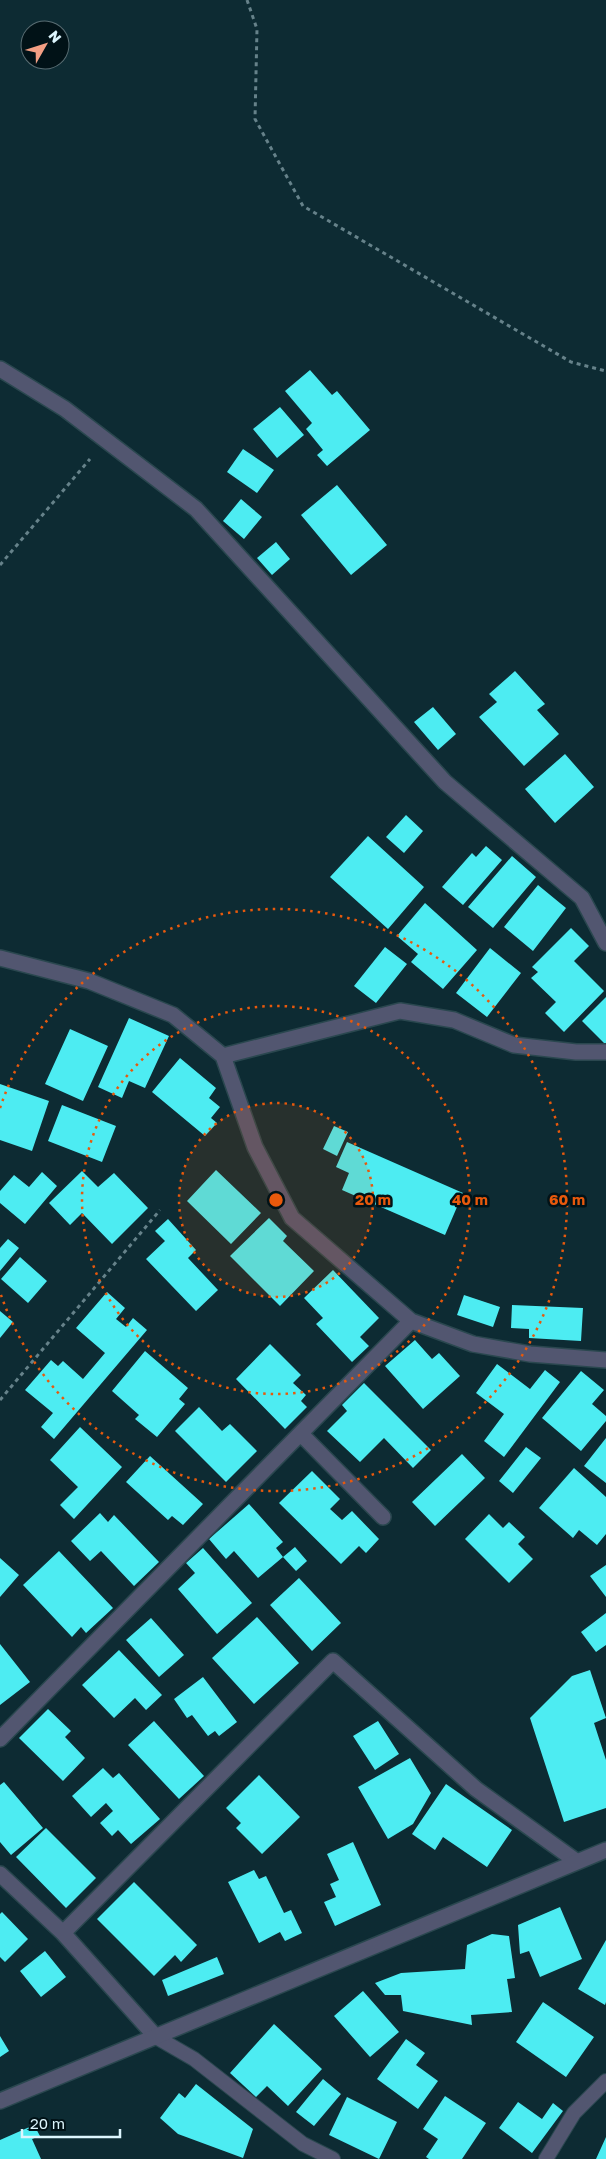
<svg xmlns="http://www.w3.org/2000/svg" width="606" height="2159" font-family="'Golos Text',sans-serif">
	<rect width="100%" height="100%" fill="#0d2b33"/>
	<!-- building -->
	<path fill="#4decf2" d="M310 370 332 395 337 391 370 430 327 466 317 455 323 450 306 429 312 423 285 391Z
		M280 407 304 435 277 458 253 429Z
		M243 449 274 470 257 493 227 472Z
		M337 485 387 545 351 575 301 515Z
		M241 499 262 517 244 539 223 521Z
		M276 542 290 559 272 575 257 558Z
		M515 671 545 704 537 710 559 734 524 766 479 717 497 702 489 694Z
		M433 707 456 734 438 750 414 722Z
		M565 754 594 787 555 823 525 789Z
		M406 815 423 831 404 853 386 837Z
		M368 836 424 887 388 929 330 877Z
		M486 846 502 860 463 905 442 887 472 853 476 857Z
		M512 856 536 877 493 928 468 907Z
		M538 885 566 908 533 951 504 927Z
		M425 903 477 950 443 989 411 962 418 954 397 936Z
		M571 928 589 946 574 961 604 991 564 1032 545 1013 556 1002 531 978 538 972 532 967Z
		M385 947 407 964 376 1003 354 986Z
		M490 948 521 973 487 1017 456 993Z
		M606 997V1045L582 1021Z
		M129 1018 169 1036 145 1088 129 1081 122 1098 98 1087Z
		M70 1029 108 1046 83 1101 45 1084Z
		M180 1058 216 1088 209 1098 220 1107 211 1118 217 1123 205 1136 152 1092Z
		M0 1084 49 1101 32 1151 0 1140Z
		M62 1105 116 1126 102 1162 48 1141Z
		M334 1126 348 1132 337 1156 323 1149Z
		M347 1142 463 1193 445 1235 342 1190 349 1173 336 1167Z
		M216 1170 261 1213 231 1244 187 1201Z
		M82 1171 98 1187 114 1173 148 1208 112 1244 82 1213 70 1225 49 1203Z
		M42 1172 57 1186 25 1224 0 1203V1191L14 1175 29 1187Z
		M269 1218 287 1236 283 1241 314 1271 280 1306 230 1256Z
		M168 1219 196 1250 188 1258 218 1290 196 1311 146 1259 165 1241 155 1231Z
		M8 1239 19 1248 0 1271V1248Z
		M20 1257 47 1281 28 1303 1 1279Z
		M333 1270 379 1318 360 1337 369 1346 352 1362 316 1324 323 1318 304 1298Z
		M107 1292 125 1308 116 1319 126 1327 133 1318 147 1330 54 1439 41 1427 53 1413 25 1390 51 1360 58 1366 63 1361 83 1379 105 1353 76 1328Z
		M464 1295 500 1307 493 1327 457 1315Z
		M512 1305 583 1308 581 1341 529 1338V1329L511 1328Z
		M0 1311 13 1322 0 1338Z
		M415 1340 432 1359 439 1353 460 1376 423 1409 385 1366Z
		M270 1344 301 1375 293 1383 306 1395 301 1401 307 1407 285 1429 236 1379Z
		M145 1351 188 1388 179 1399 185 1404 157 1437 135 1419 139 1415 112 1391Z
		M497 1364 530 1389 545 1370 560 1382 504 1457 484 1441 504 1414 476 1393Z
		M581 1371 604 1390 592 1404 606 1416V1421L581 1451 542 1418Z
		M364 1383 431 1450 413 1468 384 1438 360 1462 327 1431 347 1411 342 1405Z
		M199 1407 222 1431 230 1424 257 1451 226 1482 175 1431Z
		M80 1427 122 1467 74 1519 60 1505 78 1487 50 1460Z
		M606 1438V1483L584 1466Z
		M526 1447 541 1458 513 1493 499 1481Z
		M462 1454 485 1478 435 1526 412 1502Z
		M150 1456 203 1504 183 1525 172 1516 168 1520 126 1482Z
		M574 1468 606 1497V1534L597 1545 579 1530 573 1538 539 1508Z
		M312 1471 340 1499 330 1509 342 1520 352 1511 379 1539 366 1553 359 1546 341 1564 279 1503Z
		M249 1504 283 1542 276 1548 283 1557 258 1578 234 1551 226 1559 209 1539Z
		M100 1513 108 1522 114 1515 159 1562 134 1586 101 1551 90 1561 71 1541Z
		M489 1514 503 1528 509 1522 525 1537 518 1544 533 1559 509 1583 465 1539Z
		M295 1547 307 1561 296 1571 283 1557Z
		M203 1548 252 1603 217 1634 178 1589 195 1573 186 1563Z
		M59 1551 113 1608 86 1633 81 1627 72 1637 23 1585Z
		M0 1558 19 1575 0 1597Z
		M606 1565V1597L590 1576Z
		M299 1578 341 1623 312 1651 270 1605Z
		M606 1613V1645L596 1652 581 1632Z
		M257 1617 299 1663 254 1704 212 1658Z
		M151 1618 184 1655 159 1677 126 1640Z
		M0 1644 30 1682 0 1705Z
		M119 1650 162 1695 146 1710 135 1698 114 1718 82 1685Z
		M590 1670 606 1718 594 1723 606 1760V1808L564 1822 530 1718 572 1676Z
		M203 1677 237 1722 219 1736 215 1731 208 1736 192 1715 187 1718 174 1699Z
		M48 1709 71 1731 65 1737 85 1758 63 1781 19 1738Z
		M154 1721 204 1776 179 1799 128 1745Z
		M378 1721 399 1754 375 1770 353 1736Z
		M410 1758 431 1793 413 1824 388 1839 358 1787Z
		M103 1768 113 1778 119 1773 160 1819 131 1844 118 1830 112 1836 100 1823 113 1811 106 1803 91 1817 72 1796Z
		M259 1775 300 1817 262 1854 236 1828 241 1823 226 1808Z
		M4 1782 43 1828 11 1855 0 1842V1785Z
		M446 1784 512 1830 487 1867 443 1837 435 1850 412 1834Z
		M46 1828 96 1878 66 1908 16 1857Z
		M353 1842 381 1905 335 1926 324 1902 336 1897 330 1884 339 1880 327 1854Z
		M254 1870 259 1879 266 1876 284 1913 291 1910 302 1933 285 1941 280 1932 259 1943 228 1882Z
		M134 1882 197 1945 181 1962 175 1955 154 1976 97 1919Z
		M560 1907 582 1959 540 1977 529 1951 520 1954 518 1925Z
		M2 1912 28 1939 5 1962 0 1957V1914Z
		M492 1934 509 1936 515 1978 507 1979 512 2012 471 2015 472 2025 403 2011 401 1995H385L375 1983 401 1973 465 1969 467 1945Z
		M606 1940V2002L605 2005 578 1989Z
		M45 1951 66 1977 41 1997 20 1971Z
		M217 1957 224 1974 168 1996 162 1980Z
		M363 1991 399 2032 370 2057 334 2016Z
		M543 2002 594 2037 566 2077 516 2042Z
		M274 2024 322 2069 288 2106 267 2086 256 2097 230 2073Z
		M0 2036 9 2051 0 2057Z
		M406 2039 425 2053 416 2065 438 2081 418 2109 377 2079Z
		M323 2079 341 2094 314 2126 296 2112Z
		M196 2084 253 2129 243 2158 178 2134 160 2118 179 2093 185 2098Z
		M445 2096 486 2123 462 2159H429L426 2157 438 2139 423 2129Z
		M347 2097 397 2122 379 2159 329 2135Z
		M518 2102 542 2119 553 2103 563 2111 532 2153 499 2128Z
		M34 2125 40 2136 32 2139 41 2159H0V2140Z
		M606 2137V2159H596Z"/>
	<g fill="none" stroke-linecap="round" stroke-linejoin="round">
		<!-- service casing -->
		<g stroke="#2a474f" stroke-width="16">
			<path id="service" d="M156 2037 194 2059 303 2144 333 2159
				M546 2159 574 2113 606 2081"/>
		</g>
		<!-- minor casing -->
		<g stroke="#2a474f" stroke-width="18">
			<path id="minor" d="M0 369 65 409 196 509 445 782 582 898 606 943
				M0 958 89 981 173 1015 223 1056 255 1147 292 1218 411 1321 473 1344 530 1354 606 1360
				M223 1056 400 1011 454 1020 514 1045 576 1052H606
				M301 1434 383 1517
				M0 1739 411 1321
				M0 1874 63 1933 156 2037
				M63 1933 333 1661 476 1789 576 1861"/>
		</g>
		<!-- tertiary casing -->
		<g stroke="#2a474f" stroke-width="18">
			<path id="tertiary" d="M0 2101 606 1850"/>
		</g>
		<!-- path -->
		<path stroke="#66828a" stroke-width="3" stroke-dasharray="4 4" stroke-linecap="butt" d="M247 0 257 29 255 119 303 206 571 362 606 371
			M0 565 90 459
			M0 1400 160 1210"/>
		<!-- service -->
		<use href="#service" stroke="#525670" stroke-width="14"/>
		<!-- minor -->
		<use href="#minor" stroke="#525670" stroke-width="15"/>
		<!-- tertiary -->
		<use href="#tertiary" stroke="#525670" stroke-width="15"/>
	</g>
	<!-- distance rings -->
	<circle cx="276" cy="1200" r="97" fill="#e8590c" fill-opacity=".12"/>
	<g fill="none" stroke="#e8590c" stroke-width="2.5" stroke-dasharray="2.5 5">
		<circle cx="276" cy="1200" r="97"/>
		<circle cx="276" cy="1200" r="194"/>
		<path d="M0 1108A291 291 0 1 1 0 1292"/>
	</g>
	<circle cx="276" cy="1200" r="8" fill="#e8590c" stroke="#011217" stroke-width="2.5"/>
	<g font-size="15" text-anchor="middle" font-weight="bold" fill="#e8590c" stroke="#011217" stroke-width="5" stroke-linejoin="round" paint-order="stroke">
		<text x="373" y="1205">20 m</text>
		<text x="470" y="1205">40 m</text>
		<text x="567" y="1205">60 m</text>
	</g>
	<!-- north arrow -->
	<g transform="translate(45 45) rotate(51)"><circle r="24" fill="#011217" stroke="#596d73"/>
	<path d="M0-4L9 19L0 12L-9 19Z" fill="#f39f84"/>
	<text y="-8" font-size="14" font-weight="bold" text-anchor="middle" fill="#ddf6fe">N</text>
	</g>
	<!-- scale -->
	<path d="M22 2129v8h98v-8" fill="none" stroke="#ddf6fe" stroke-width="2.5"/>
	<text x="30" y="2129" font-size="15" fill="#ddf6fe" stroke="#011217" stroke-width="4" paint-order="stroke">20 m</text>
</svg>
